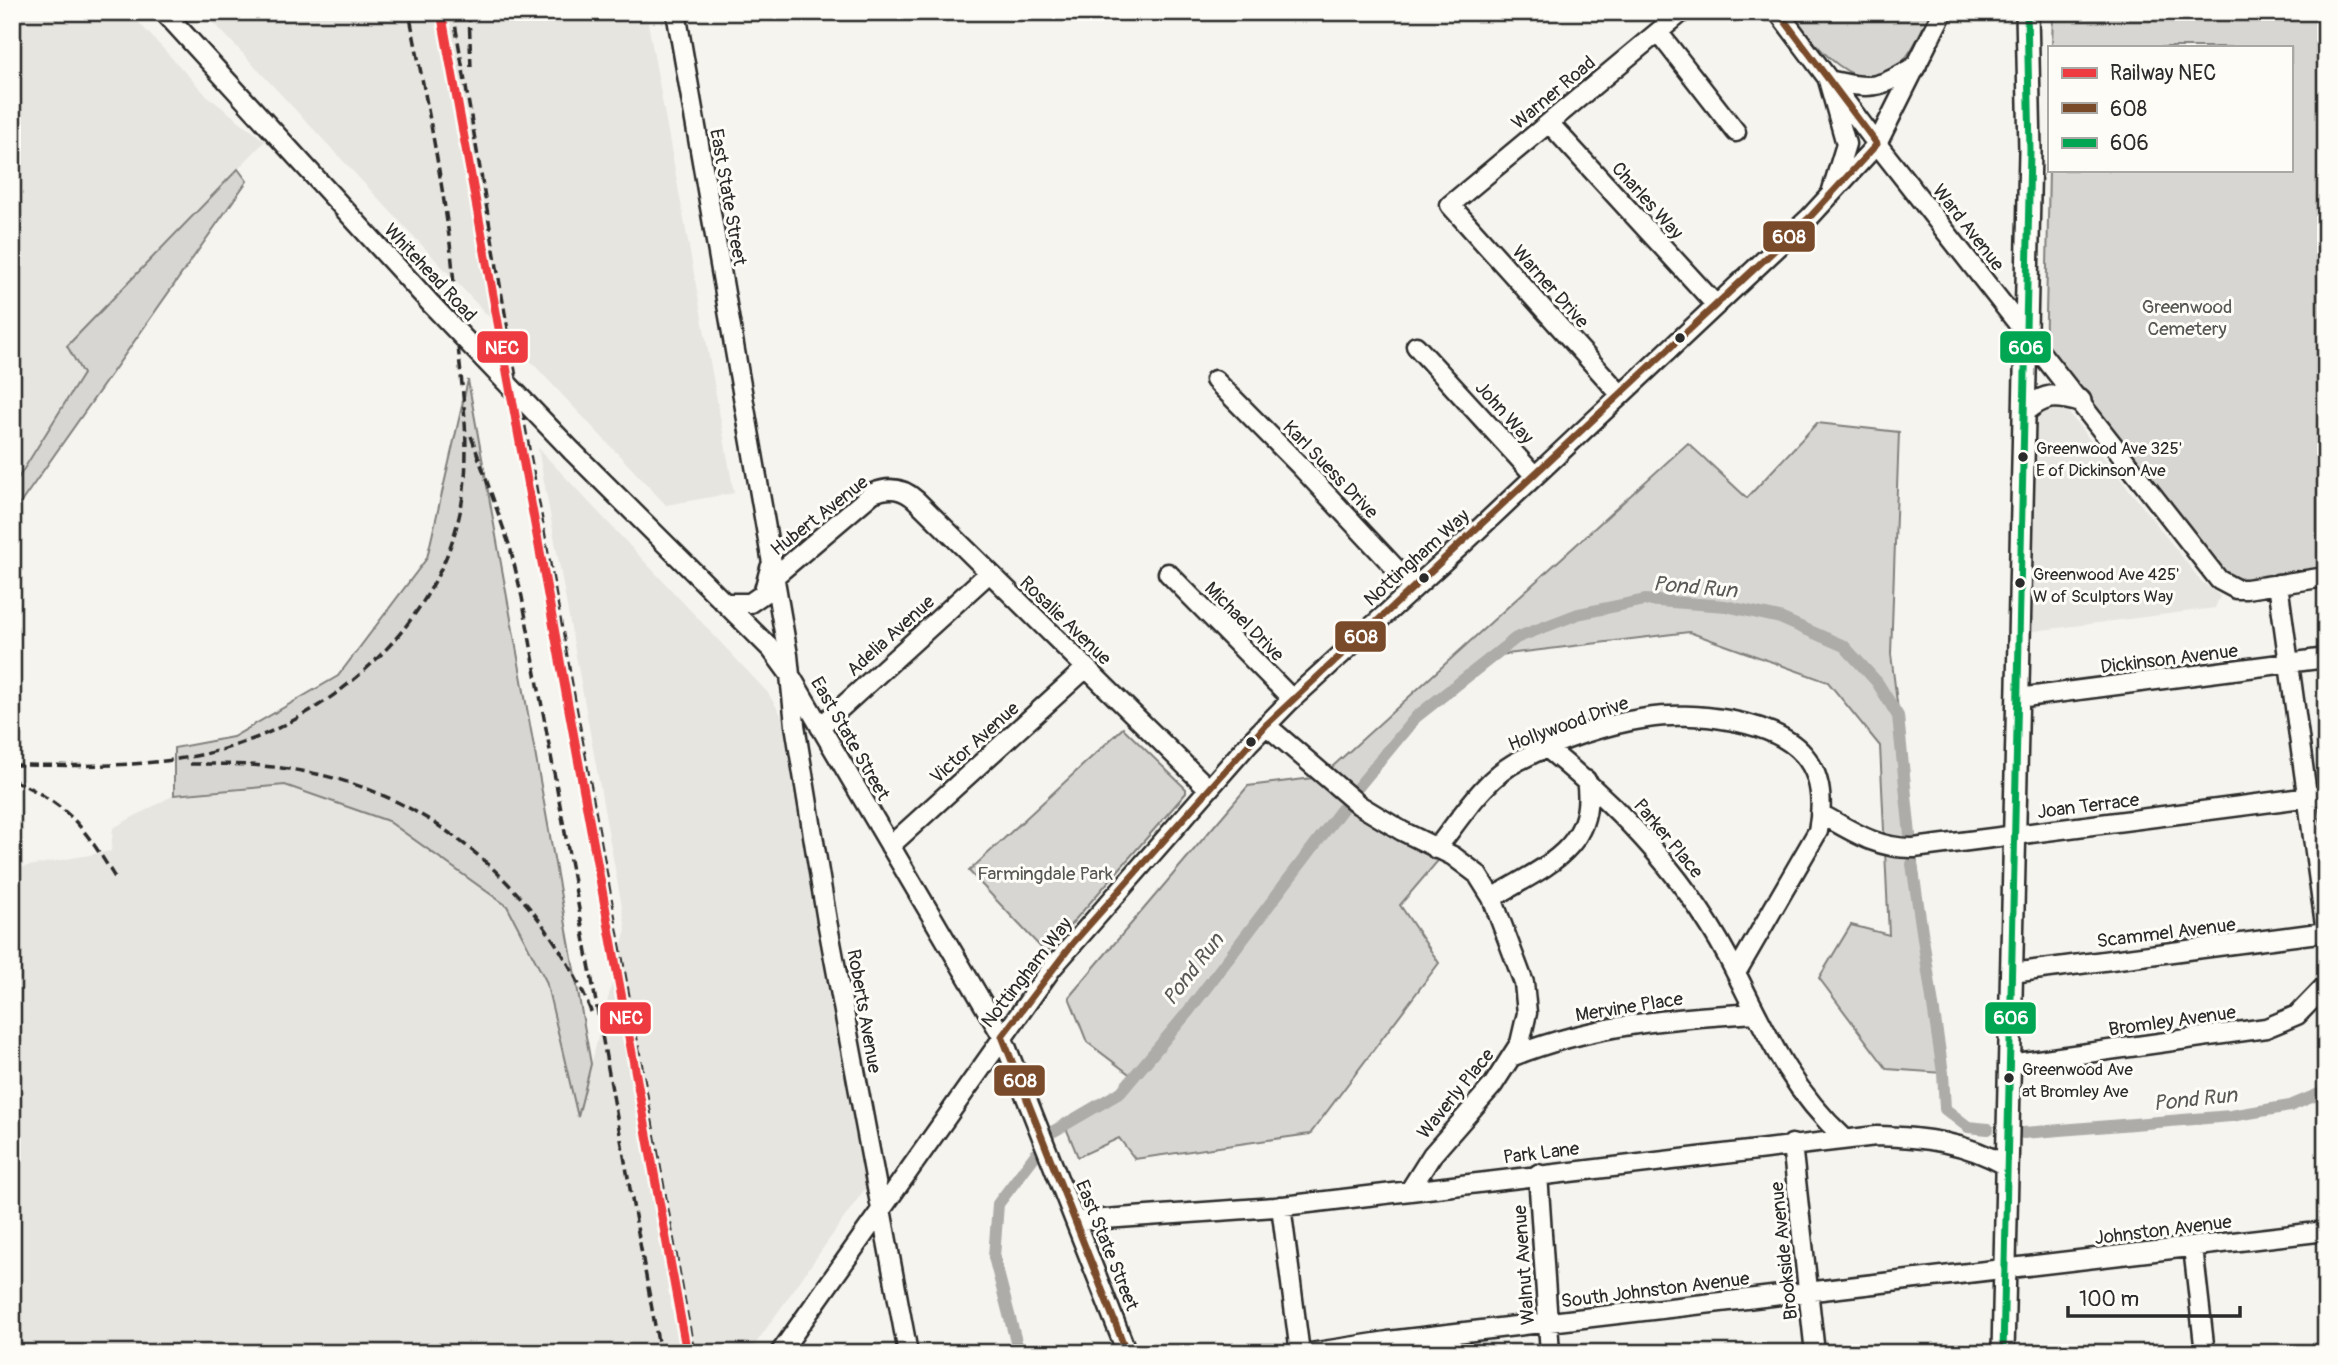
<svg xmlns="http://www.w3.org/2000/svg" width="2338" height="1365" font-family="Pangolin,sans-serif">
	<rect width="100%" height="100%" fill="#f5f4ef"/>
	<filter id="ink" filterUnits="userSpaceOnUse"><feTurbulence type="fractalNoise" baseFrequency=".0143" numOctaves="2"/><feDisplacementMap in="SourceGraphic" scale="14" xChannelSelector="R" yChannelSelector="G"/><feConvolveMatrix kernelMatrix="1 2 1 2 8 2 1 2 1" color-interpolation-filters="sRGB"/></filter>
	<g filter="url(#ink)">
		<!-- built -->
		<path fill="#e6e5e0" d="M12 12H129L207 96 265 141 67 346 84 374 12 488Z
			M204 12H646L734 493 666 505 520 350 517 334H505Z
			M2061 403 2201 581 2220 596 2215 608 2026 632 2034 413Z
			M538 448 768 693 797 742 871 1180 749 1353H12V869L111 851 113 828 174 795 285 785 388 821 508 906 546 981 578 1115 626 929Z"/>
		<!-- green -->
		<path fill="#d7d6d2" stroke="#81807e" stroke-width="2" d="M1790 12H1931C1921 30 1912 55 1896 68 1857 102 1813 42 1790 12Z
			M2053 12H2326V575L2221 588 2045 363 2049 170H2291V47H2052Z
			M238 169 247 181 12 515V488L83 374 67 346Z
			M468 380 591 1064 578 1117 546 981 507 906 388 821 285 785 174 795V748L233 737 338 676 427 558Z
			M1817 423 1899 432 1891 654 1943 1073 1887 1069 1819 978 1851 925 1889 935 1880 746 1828 682 1689 632 1499 655 1407 724 1352 802 1442 856 1400 905 1439 963 1310 1134 1135 1159 1119 1138 1078 1157 1064 1123 1137 1080 1087 1042 1069 997 1248 786 1321 777 1688 443 1747 498Z
			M1123 728 1186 789V793L1046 953 969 871Z"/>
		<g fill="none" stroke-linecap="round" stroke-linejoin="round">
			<!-- canal -->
			<path stroke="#adaca9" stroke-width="12" d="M1354 792 1416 717 1516 638 1578 614 1645 600 1726 606 1780 618 1844 646 1877 682 1898 716 1910 835
				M1912 864 1943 1073 1945 1109 1968 1127 1988 1129
				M1054 1131 1121 1092 1187 1013 1342 809
				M2023 1133 2231 1116 2290 1106 2326 1091
				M1019 1353 994 1257 998 1204 1036 1154"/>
			<!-- minor casing -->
			<g stroke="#2b2b2b" stroke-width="23">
				<path id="minor" d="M164 12 432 305
					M676 12 788 655 795 725 827 921 908 1353
					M1778 12 1877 144 2219 580 2236 589H2246L2326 577
					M1658 32 1736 132
					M1549 123 1716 305
					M1832 190 1846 144 1828 80C1873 90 1878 89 1917 65
					M1416 346 1535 476
					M1215 380 1302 468 1414 588
					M1621 395 1450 205 1682 12
					M572 451 771 649 790 675 1002 1036 1127 1353
					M1168 573 1292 699
					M774 577 873 493C890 486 903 488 916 500L1209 789
					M2278 584 2326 932
					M725 603H750L763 594 770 568
					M2018 698 2326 658
					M1266 725 1359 805 1402 831 1453 856 1477 874 1492 898 1524 983 1527 1013 1520 1043 1493 1085 1432 1155 1410 1190
					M820 727 988 574
					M1548 749C1625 812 1692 883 1736 973
					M1821 814C1852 831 1877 849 1914 848L2326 795
					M890 846 1086 668
					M1436 849C1461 818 1485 777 1520 760 1558 740 1606 724 1647 718 1690 711 1774 719 1804 755 1822 776 1823 805 1818 831L1736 973C1768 1037 1791 1089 1844 1138
					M1492 898C1541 868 1598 849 1586 780
					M2012 973 2326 932
					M1511 1057C1590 1025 1671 1018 1756 1013
					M2009 1064 2266 1028 2297 1015 2326 985
					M1792 1144 1815 1353
					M1538 1174 1550 1353
					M1281 1206 1300 1353
					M1076 1221 1275 1207 1876 1136C1924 1137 1965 1142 2007 1166
					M2193 1247 2205 1353
					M780 1353 1052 968 1249 743 1290 701 1465 542 1810 217 1877 144 1943 12
					M1310 1353 1388 1341 2326 1231"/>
			</g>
			<!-- major casing -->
			<g stroke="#2b2b2b" stroke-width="26">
				<path id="major" d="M2025 411C2044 394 2056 394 2080 401
					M2003 1353 2030 151 2027 12"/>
			</g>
			<!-- minor -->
			<use href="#minor" stroke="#fdfcf7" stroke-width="18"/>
			<!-- major -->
			<use href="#major" stroke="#fdfcf7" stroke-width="21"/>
			<!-- rail -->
			<path stroke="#2b2b2b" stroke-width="3.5" stroke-dasharray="10 5" stroke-linecap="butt" d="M453 12 518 389 694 1353
				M469 12 471 69
				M471 436 510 547 522 597 660 1353
				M190 764C227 764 264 764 301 771 431 792 545 893 592 1014
				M12 765C69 765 127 768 184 758 314 737 443 632 463 496 470 447 463 396 458 346 455 307 454 268 448 229 438 156 423 84 409 12
				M12 780C69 804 86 830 117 881"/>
			<!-- minor-bridge casing -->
			<g stroke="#2b2b2b" stroke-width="23" stroke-linecap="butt">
				<path id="minor-bridge" d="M432 305 572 451"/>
			</g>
			<!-- minor-bridge -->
			<use href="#minor-bridge" stroke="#fdfcf7" stroke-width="18"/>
			<!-- bus-1 casing -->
			<g stroke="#fdfcf7" stroke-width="12">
				<path id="bus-1" d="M1127 1353 1002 1036 1073 943 1266 725 1810 217 1877 144 1778 12"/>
			</g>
			<!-- bus-2 casing -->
			<g stroke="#fdfcf7" stroke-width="12">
				<path id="bus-2" d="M2003 1353 2030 151 2027 12"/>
			</g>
			<!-- bus-1 -->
			<use href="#bus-1" stroke="#7a4b2a" stroke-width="7"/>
			<!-- bus-2 -->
			<use href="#bus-2" stroke="#00a651" stroke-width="7"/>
			<!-- rail-1 casing -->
			<g stroke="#fdfcf7" stroke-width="14">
				<path id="rail-1" d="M441 12 687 1353"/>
			</g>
			<!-- rail-1 -->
			<use href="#rail-1" stroke="#ee3a41" stroke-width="9"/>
		</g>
	</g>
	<!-- markers -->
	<g fill="#2b2b2b" stroke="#fdfcf7" stroke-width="2.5">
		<circle cx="1680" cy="338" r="6"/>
		<circle cx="2023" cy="457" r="6"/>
		<circle cx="1424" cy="578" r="6"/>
		<circle cx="2020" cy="583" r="6"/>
		<circle cx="1251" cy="742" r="6"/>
		<circle cx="2009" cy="1078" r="6"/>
	</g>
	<g text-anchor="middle" stroke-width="6" stroke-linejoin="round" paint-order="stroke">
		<!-- bus labels -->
		<g font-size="17" fill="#2b2b2b" stroke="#fdfcf7" text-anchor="start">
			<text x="2036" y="454">Greenwood Ave 325'<tspan x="2036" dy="22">E of Dickinson Ave</tspan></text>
			<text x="2033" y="580">Greenwood Ave 425'<tspan x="2033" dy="22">W of Sculptors Way</tspan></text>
			<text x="2022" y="1075">Greenwood Ave<tspan x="2022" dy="22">at Bromley Ave</tspan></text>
		</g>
		<!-- street labels -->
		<g font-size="19" fill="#2b2b2b" stroke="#fdfcf7">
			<text transform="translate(1553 92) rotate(-40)" y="7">Warner Road</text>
			<text transform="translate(729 197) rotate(80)" y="7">East State Street</text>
			<text transform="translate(1648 200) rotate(48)" y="7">Charles Way</text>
			<text transform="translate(1969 227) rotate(52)" y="7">Ward Avenue</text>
			<text transform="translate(431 272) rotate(47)" y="7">Whitehead Road</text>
			<text transform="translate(1551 286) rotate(48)" y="7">Warner Drive</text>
			<text transform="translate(1505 412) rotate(48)" y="7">John Way</text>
			<text transform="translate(1331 469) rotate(46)" y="7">Karl Suess Drive</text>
			<text transform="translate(819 515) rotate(-38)" y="7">Hubert Avenue</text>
			<text transform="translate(1416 557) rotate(-42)" y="7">Nottingham Way</text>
			<text transform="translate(1066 620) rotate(44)" y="7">Rosalie Avenue</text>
			<text transform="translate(1245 621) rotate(45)" y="7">Michael Drive</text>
			<text transform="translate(890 635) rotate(-42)" y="7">Adelia Avenue</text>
			<text transform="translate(2169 658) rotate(-7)" y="7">Dickinson Avenue</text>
			<text transform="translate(1568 723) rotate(-20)" y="7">Hollywood Drive</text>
			<text transform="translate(851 738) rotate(60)" y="7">East State Street</text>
			<text transform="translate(974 742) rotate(-42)" y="7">Victor Avenue</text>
			<text transform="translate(2088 805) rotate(-7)" y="7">Joan Terrace</text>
			<text transform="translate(1669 838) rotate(50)" y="7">Parker Place</text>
			<text transform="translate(2166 932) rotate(-7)" y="7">Scammel Avenue</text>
			<text transform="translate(1026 972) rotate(-52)" y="7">Nottingham Way</text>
			<text transform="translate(1629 1006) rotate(-9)" y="7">Mervine Place</text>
			<text transform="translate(865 1011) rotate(80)" y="7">Roberts Avenue</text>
			<text transform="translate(2172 1020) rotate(-8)" y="7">Bromley Avenue</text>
			<text transform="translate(1455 1093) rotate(-51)" y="7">Waverly Place</text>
			<text transform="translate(1541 1152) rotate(-7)" y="7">Park Lane</text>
			<text transform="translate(2163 1229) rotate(-7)" y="7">Johnston Avenue</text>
			<text transform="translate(1108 1245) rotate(68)" y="7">East State Street</text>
			<text transform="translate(1783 1251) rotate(-96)" y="7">Brookside Avenue</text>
			<text transform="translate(1523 1265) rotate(-94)" y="7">Walnut Avenue</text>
			<text transform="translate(1655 1289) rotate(-7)" y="7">South Johnston Avenue</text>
		</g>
		<!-- park labels -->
		<g font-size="19" fill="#565655" stroke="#fdfcf7">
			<text x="2187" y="313">Greenwood<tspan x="2187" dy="22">Cemetery</tspan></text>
			<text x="1045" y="880">Farmingdale Park</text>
		</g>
		<!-- water labels -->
		<g font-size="21" font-style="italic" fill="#585857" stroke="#fdfcf7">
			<text transform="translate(1695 587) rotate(5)" y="7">Pond Run</text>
			<text transform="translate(1193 969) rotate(-52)" y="7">Pond Run</text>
			<text transform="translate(2195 1099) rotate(-6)" y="7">Pond Run</text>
		</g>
	</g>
	<g stroke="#fdfcf7" stroke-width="2.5">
		<rect x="1762" y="220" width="54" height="33" rx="7" fill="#7a4b2a"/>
		<rect x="476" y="330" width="53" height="34" rx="7" fill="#ee3a41"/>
		<rect x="1999" y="330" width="53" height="34" rx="7" fill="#00a651"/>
		<rect x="1334" y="620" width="53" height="33" rx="7" fill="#7a4b2a"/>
		<rect x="599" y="1001" width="53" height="34" rx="7" fill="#ee3a41"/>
		<rect x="1984" y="1001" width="53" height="34" rx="7" fill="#00a651"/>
		<rect x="993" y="1064" width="53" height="33" rx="7" fill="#7a4b2a"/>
	</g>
	<g font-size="19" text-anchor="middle" font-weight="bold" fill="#fff">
		<text x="1789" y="243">608</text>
		<text x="502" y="354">NEC</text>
		<text x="2026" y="354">606</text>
		<text x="1361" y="643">608</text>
		<text x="626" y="1024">NEC</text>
		<text x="2011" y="1024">606</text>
		<text x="1020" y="1087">608</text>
	</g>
	<!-- margin -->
	<rect width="2338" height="1365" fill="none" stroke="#fdfcf7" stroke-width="42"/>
	<rect x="21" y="21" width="2296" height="1323" fill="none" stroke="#2b2b2b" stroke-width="2.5" filter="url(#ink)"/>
	<!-- legend -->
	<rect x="2048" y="46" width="245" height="126" fill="#fdfcf7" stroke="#a9a8a5" stroke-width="2"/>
	<rect x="2062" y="68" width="35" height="10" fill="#ee3a41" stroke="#a9a8a5" stroke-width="2"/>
	<text x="2110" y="80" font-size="21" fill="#2b2b2b">Railway NEC</text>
	<rect x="2062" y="103" width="35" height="10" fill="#7a4b2a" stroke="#a9a8a5" stroke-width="2"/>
	<text x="2110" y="116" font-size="21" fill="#2b2b2b">608</text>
	<rect x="2062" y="138" width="35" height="10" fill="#00a651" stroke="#a9a8a5" stroke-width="2"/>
	<text x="2110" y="150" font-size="21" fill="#2b2b2b">606</text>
	<!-- scale -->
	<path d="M2068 1306v10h172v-10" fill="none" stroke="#2b2b2b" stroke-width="3.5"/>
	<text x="2079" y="1306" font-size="21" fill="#2b2b2b" stroke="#fdfcf7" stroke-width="5" paint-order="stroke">100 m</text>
</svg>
